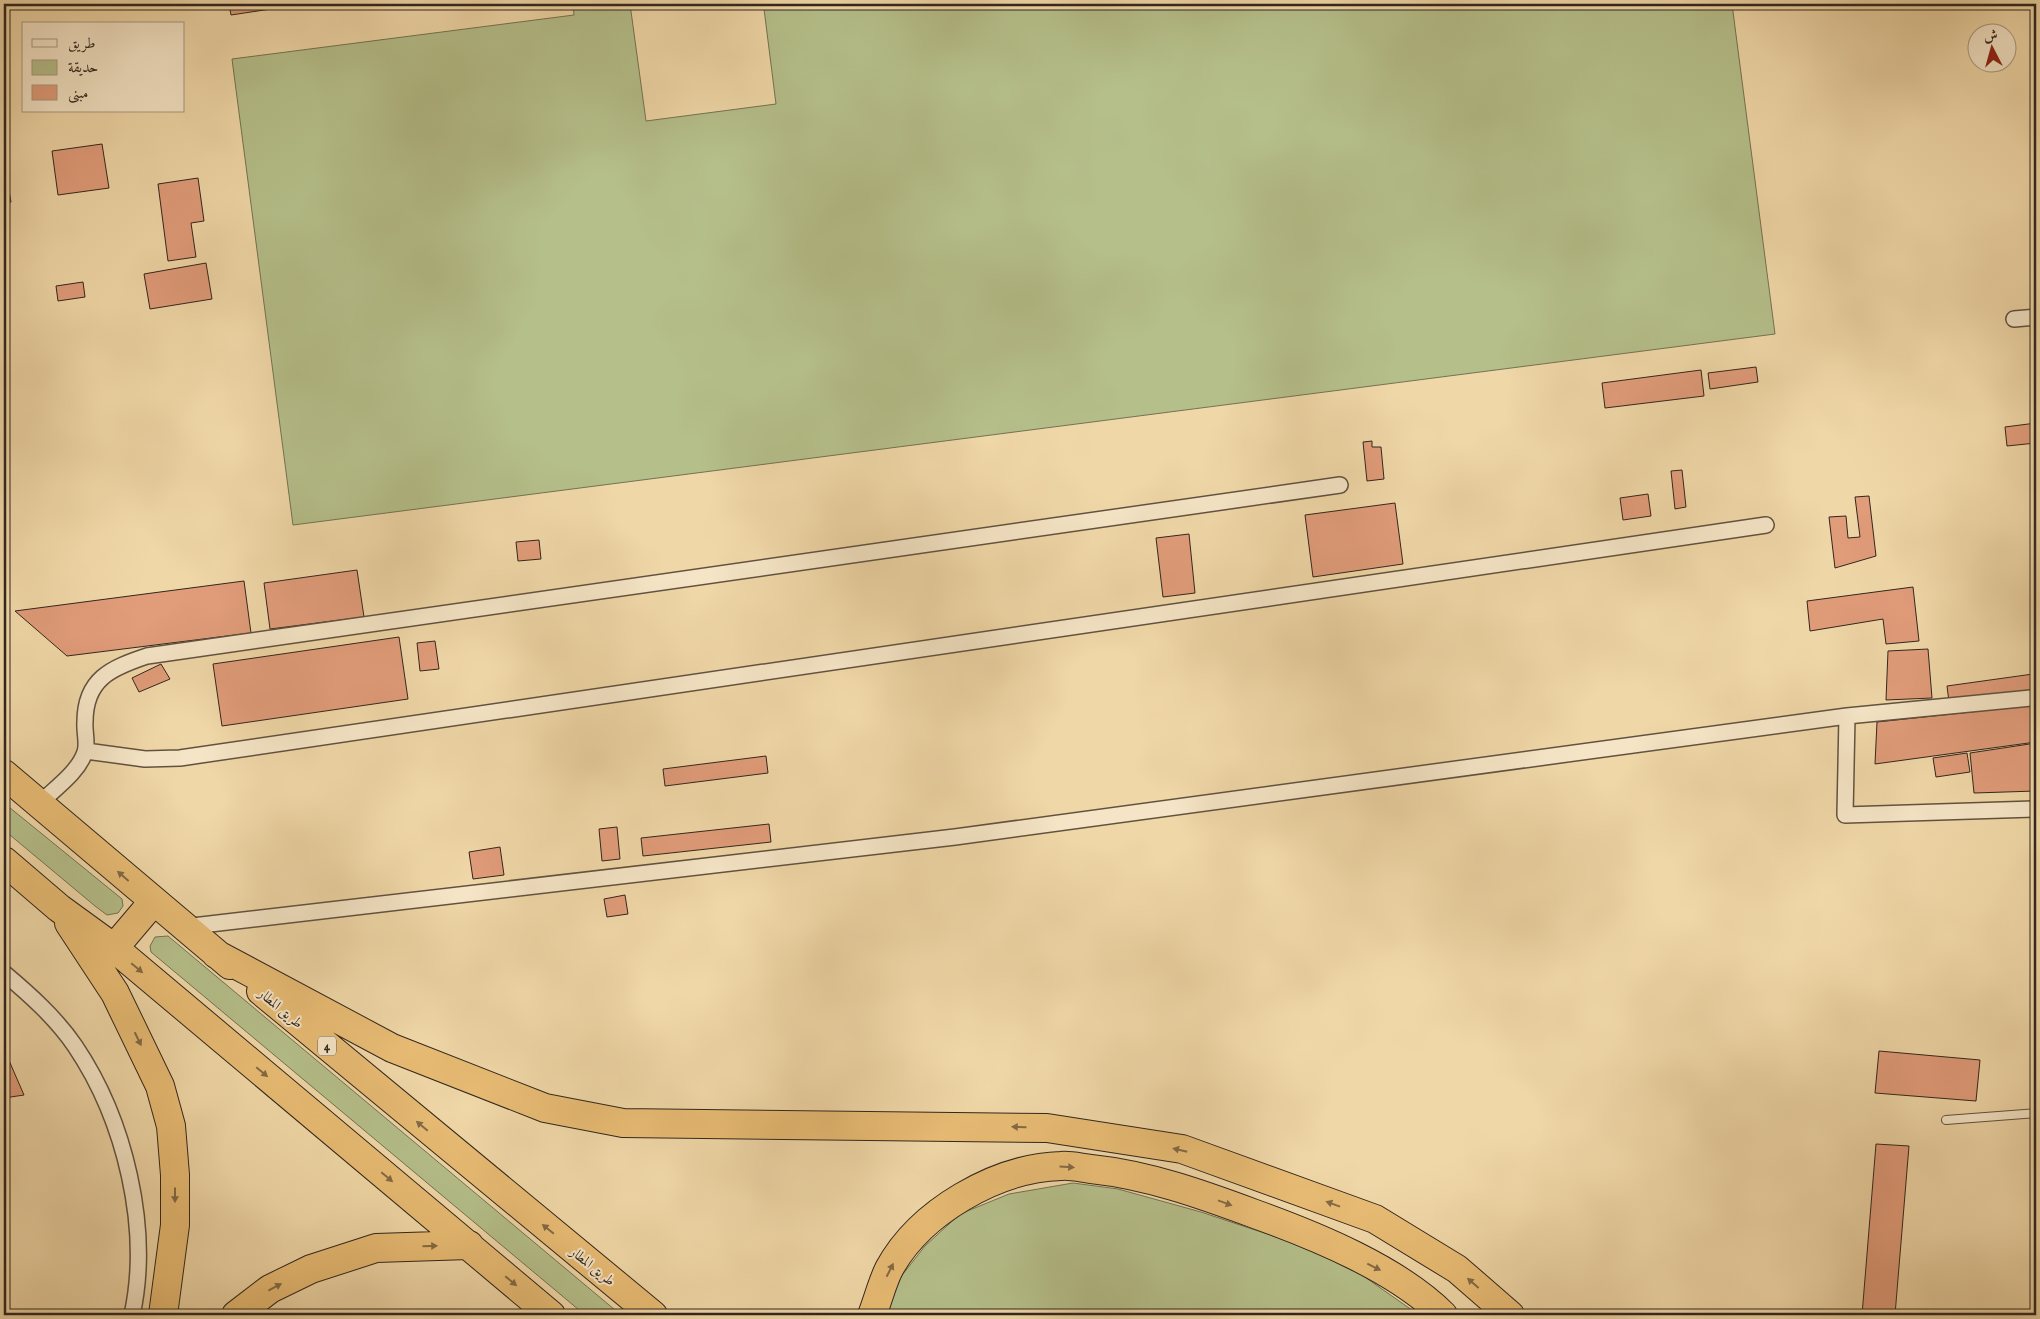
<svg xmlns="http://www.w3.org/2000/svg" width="2040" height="1319" font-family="'IM FELL English',Amiri,serif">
	<rect width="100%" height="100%" fill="#f0d7a7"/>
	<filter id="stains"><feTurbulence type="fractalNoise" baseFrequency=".004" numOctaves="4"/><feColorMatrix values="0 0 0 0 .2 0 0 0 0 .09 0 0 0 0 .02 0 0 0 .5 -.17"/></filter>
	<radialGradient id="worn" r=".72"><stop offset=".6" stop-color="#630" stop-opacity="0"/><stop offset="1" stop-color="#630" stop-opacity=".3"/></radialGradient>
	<!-- green -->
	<path fill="#b5bf8a" stroke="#737254" d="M573 4H630L646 121 776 104 764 9 801 4H1732L1775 334 293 525 232 59 574 15Z
		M4 803 122 899 123 906 118 913 107 915 95 906 4 830Z
		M168 936 621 1315H585L151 952 150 946 155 937Z
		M1073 1183 1118 1189 1201 1212 1285 1240 1352 1268 1419 1315H883L899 1279 925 1246 960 1214 1009 1194Z"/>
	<!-- building -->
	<path fill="#e19c7a" stroke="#31261e" d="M229 4H271V9L231 15Z
		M102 144 109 188 58 195 52 151Z
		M198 178 204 221 191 223 196 257 168 261 158 184Z
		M7 179 11 202 4 203V180Z
		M206 263 212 299 150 309 144 274Z
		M83 282 85 297 58 301 56 286Z
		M1756 367 1758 382 1710 389 1708 373Z
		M1701 370 1704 396 1605 408 1602 383Z
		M2036 423V443L2007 446 2005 427Z
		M1372 441V447H1381L1384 479 1367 481 1363 442Z
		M2036 445V463L2033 464 2031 446Z
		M1682 470 1686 507 1675 509 1671 471Z
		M1648 494 1651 516 1623 520 1620 498Z
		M1869 496 1876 556 1835 568 1829 517 1846 516 1848 538 1860 537 1855 497Z
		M1395 503 1403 564 1313 577 1305 515Z
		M1189 534 1195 593 1163 597 1156 538Z
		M539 540 541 559 518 561 516 542Z
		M357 570 364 617 270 629 264 583Z
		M244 581 251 633 67 656 15 611Z
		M1913 587 1919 641 1886 644 1883 619 1810 631 1807 601Z
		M399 637 408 699 222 726 213 664Z
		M435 641 439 669 420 671 417 643Z
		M1928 649 1932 698 1886 700 1888 651Z
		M161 664 170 679 139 692 132 678Z
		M2033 674 2036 689 1949 702 1947 686Z
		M2036 705V742L1875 764 1877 722Z
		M2036 743V791L1974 793 1970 753Z
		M1967 753 1970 772 1936 777 1933 758Z
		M766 756 768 773 665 786 663 769Z
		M769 824 771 842 643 856 641 838Z
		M617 827 620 859 602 861 599 829Z
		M500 847 504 875 473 879 469 852Z
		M625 895 628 914 607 917 604 899Z
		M4 1049 24 1095 4 1098Z
		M1879 1051 1980 1060 1976 1101 1875 1093Z
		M1876 1144 1909 1146 1895 1315H1862Z"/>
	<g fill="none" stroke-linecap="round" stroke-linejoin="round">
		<!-- lane casing -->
		<g stroke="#615240" stroke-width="10">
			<path id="lane" d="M1946 1120 2036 1113"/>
		</g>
		<!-- street casing -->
		<g stroke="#615240" stroke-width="18">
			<path id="street" d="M2014 319 2036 317
				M2031 698 1847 716 1845 815 2036 809
				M86 751 145 759 180 758 1766 525
				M39 804C54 789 78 773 85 752 88 744 84 730 85 722 85 679 111 668 147 656L1340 485
				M184 927 955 837 1847 716
				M4 973C29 994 56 1018 75 1046 125 1120 151 1228 132 1315"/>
		</g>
		<!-- highway casing -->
		<g stroke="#31261e" stroke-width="30">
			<path id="highway" d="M4 774 230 965
				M4 861 59 908 114 948 551 1315
				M69 923 115 993 160 1086 171 1126 175 1175V1225L163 1315
				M114 948 153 902
				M216 954 392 1048 545 1108 623 1123 1047 1128 1182 1149 1375 1219 1457 1269 1510 1315
				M261 991 653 1315
				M236 1315 270 1289 311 1269 376 1248 469 1245
				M872 1315C878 1300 882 1283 889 1269 920 1212 996 1168 1061 1166 1071 1165 1081 1168 1091 1169 1148 1175 1201 1194 1255 1214 1316 1236 1397 1269 1443 1315"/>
		</g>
		<!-- lane -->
		<use href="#lane" stroke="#f5e5c6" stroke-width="8"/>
		<!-- street -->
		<use href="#street" stroke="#f5e5c6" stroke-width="15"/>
		<!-- highway -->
		<use href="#highway" stroke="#e8bc74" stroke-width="28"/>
	</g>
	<!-- one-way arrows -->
	<defs><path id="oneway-solid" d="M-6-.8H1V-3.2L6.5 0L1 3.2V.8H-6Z" transform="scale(1.25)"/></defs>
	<g fill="#836a45">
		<use href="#oneway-solid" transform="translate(123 876) rotate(-139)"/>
		<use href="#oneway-solid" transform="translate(137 968) rotate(40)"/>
		<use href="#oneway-solid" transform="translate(138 1039) rotate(64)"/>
		<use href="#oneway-solid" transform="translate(262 1072) rotate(40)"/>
		<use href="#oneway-solid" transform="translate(422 1126) rotate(-140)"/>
		<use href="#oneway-solid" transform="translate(1019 1127) rotate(-179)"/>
		<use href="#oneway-solid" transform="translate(1180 1150) rotate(-167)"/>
		<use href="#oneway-solid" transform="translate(1067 1167) rotate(4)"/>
		<use href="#oneway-solid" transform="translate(387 1177) rotate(40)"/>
		<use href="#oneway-solid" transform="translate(175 1195) rotate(90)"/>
		<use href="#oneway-solid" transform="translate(1225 1203) rotate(20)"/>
		<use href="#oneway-solid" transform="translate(1333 1204) rotate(-160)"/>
		<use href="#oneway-solid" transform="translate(548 1229) rotate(-141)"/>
		<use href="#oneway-solid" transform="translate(430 1246) rotate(-1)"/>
		<use href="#oneway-solid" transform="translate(1374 1267) rotate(26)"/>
		<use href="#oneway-solid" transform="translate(890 1270) rotate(-63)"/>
		<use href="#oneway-solid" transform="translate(511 1281) rotate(40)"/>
		<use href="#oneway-solid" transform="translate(1473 1283) rotate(-139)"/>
		<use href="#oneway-solid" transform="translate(275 1287) rotate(-28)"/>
	</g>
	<g text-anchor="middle" stroke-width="4" stroke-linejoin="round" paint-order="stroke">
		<!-- shield labels -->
		<rect fill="#f5e5c6" stroke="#6c5f50" stroke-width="1" x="318" y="1036.5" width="18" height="19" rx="4"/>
		<g font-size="12" font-weight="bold" fill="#31261e">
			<text x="327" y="1050">4</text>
		</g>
		<!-- street labels -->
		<g font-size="14" fill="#31261e" stroke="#f5e5c6">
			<text transform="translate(281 1008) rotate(40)" y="5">طريق المطار</text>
			<text transform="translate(593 1266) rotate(39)" y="5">طريق المطار</text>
		</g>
	</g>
	<!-- margin -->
	<rect width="2040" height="1319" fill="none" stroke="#f0d7a7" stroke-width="20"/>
	<rect x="5" y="5" width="2030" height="1309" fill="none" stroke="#31261e" stroke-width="2.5"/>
	<rect x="10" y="10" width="2020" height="1299" fill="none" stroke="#31261e"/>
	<!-- legend -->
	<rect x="22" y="22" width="162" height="90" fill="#f5e5c6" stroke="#a79983"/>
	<rect x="32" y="39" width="25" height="8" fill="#f5e5c6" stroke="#a79983"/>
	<text x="68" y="48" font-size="15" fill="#31261e">طريق</text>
	<rect x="32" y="60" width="25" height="15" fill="#b5bf8a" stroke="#a79983"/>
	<text x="68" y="72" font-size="15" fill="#31261e">حديقة</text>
	<rect x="32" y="85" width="25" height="15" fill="#e19c7a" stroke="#a79983"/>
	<text x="68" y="98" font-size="15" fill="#31261e">مبنى</text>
	<!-- north arrow -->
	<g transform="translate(1992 48) rotate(354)"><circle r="24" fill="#f5e5c6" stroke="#a79983"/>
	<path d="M0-4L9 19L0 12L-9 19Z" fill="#8f2418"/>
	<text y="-8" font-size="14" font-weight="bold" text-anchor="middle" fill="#31261e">ش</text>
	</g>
	<rect width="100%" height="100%" filter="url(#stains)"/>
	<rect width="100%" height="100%" fill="url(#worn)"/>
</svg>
